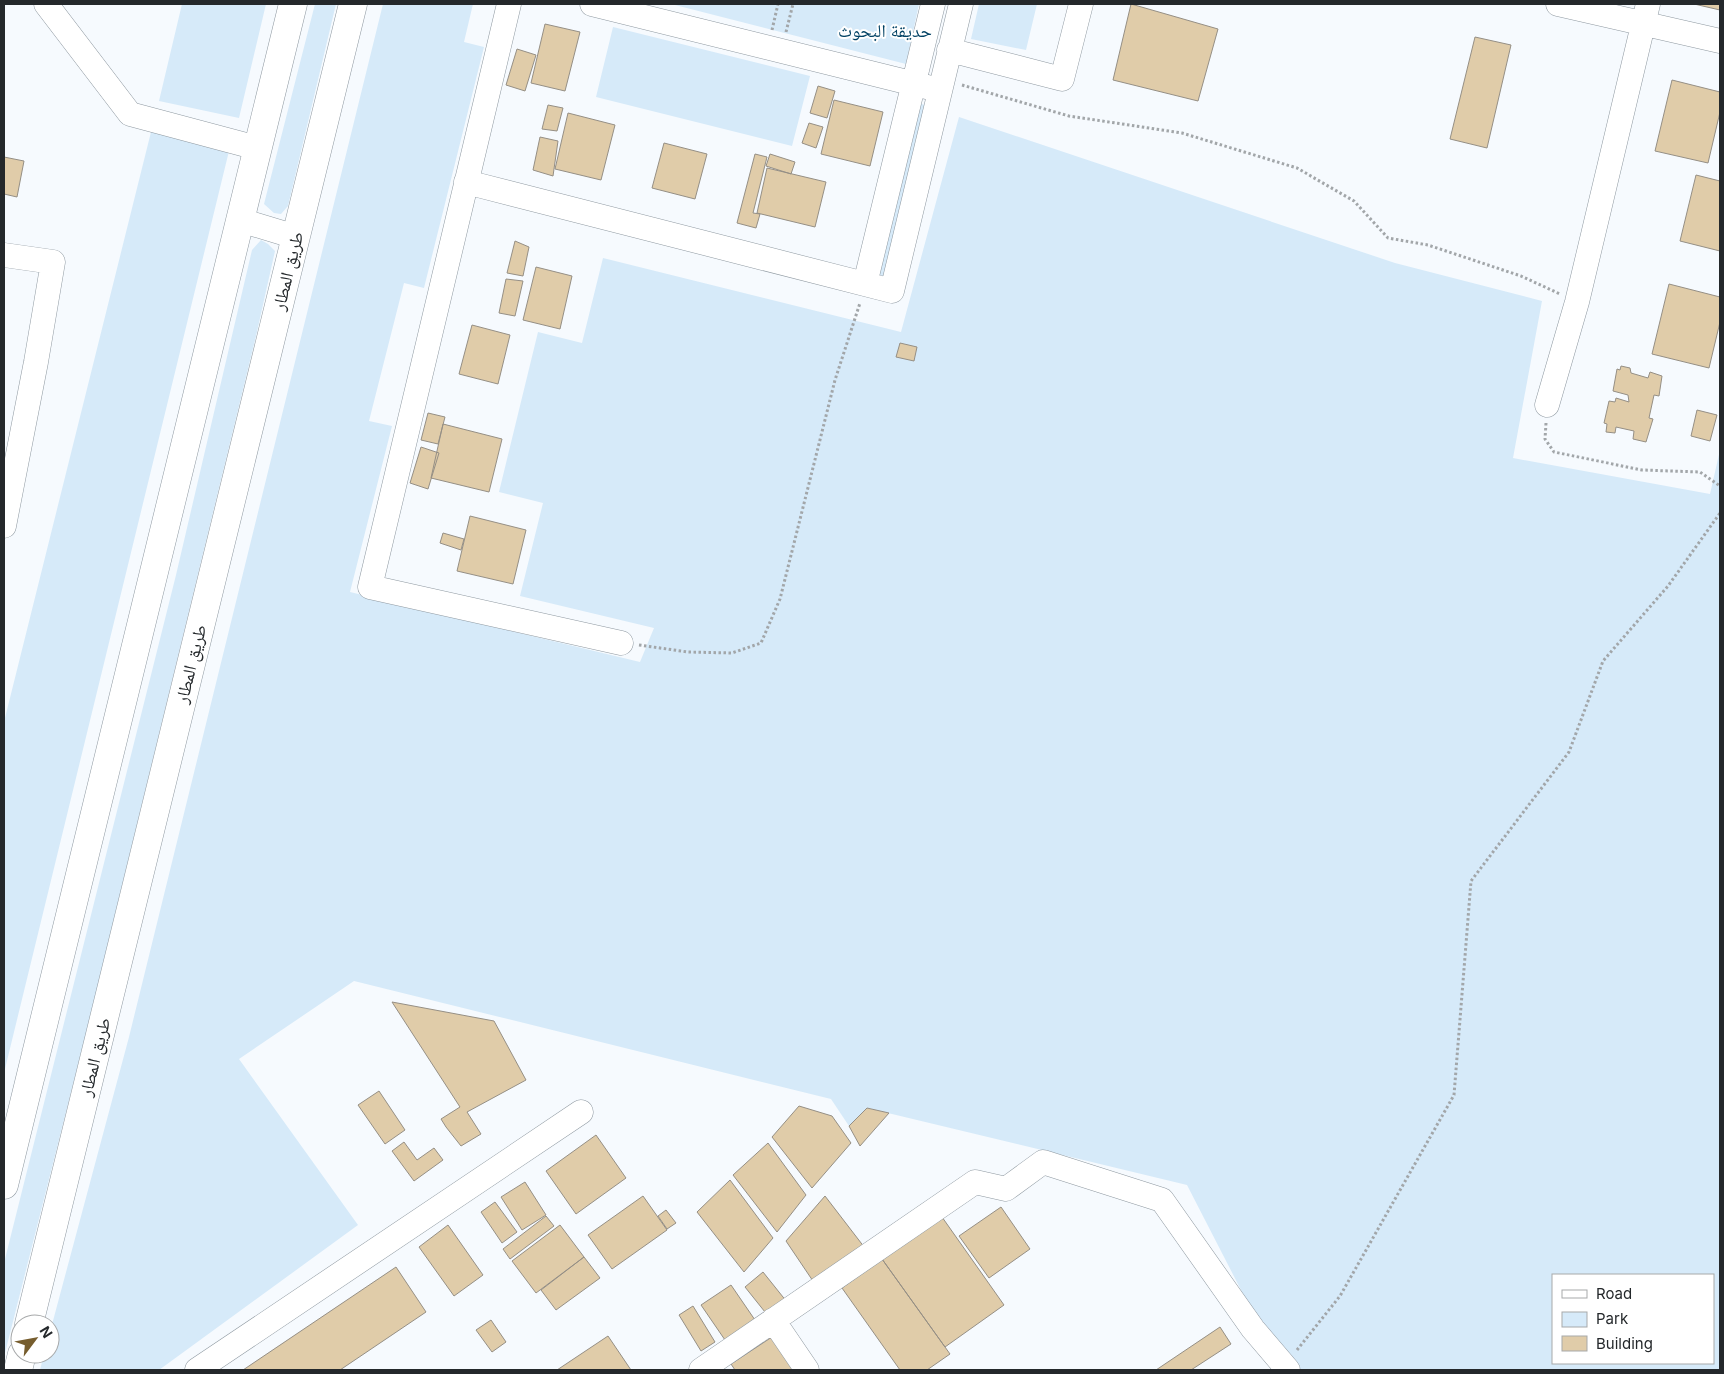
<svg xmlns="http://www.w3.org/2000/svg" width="1724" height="1374" font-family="Inter,'Noto Naskh Arabic',sans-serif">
	<rect width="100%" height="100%" fill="#f6fafe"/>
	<!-- green -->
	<path fill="#d6eaf9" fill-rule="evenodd" d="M182 4H266L239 118 159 101Z
		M315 4H336L288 206 281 214 274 213 264 204Z
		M383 4H473L464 42 484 47 424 288 404 283 369 421 392 426 350 592 640 662 654 628 520 596 543 503 499 492 538 332 582 343 603 258 901 332 959 117 1395 263 1542 301 1513 458 1710 494 1720 450V1370H1299L1259 1325 1187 1185 867 1108 849 1126 831 1099 354 981 239 1059 358 1225 159 1370H40L44 1354H50V1332L129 1037ZM1553 1275H1713V1363H1553Z
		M671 4H919L906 64Z
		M979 4H1037L1026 50 971 39Z
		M613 27 810 76 792 146 596 97Z
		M921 104 926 105 883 282 878 281Z
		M152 128 229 151 4 1073V722Z
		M261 240 268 244 275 251 256 336 89 1021 4 1357V1263L176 575 252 250Z"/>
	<!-- building -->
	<path fill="#e0cca9" stroke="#958f85" d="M1131 4 1218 29 1198 101 1113 80Z
		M1694 4H1720V10Z
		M545 24 580 32 565 91 531 83Z
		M1475 37 1511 45 1487 148 1450 139Z
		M517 49 536 55 525 91 506 85Z
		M1672 80 1720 92V112L1708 163 1655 151Z
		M818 86 835 91 827 118 810 113Z
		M834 100 883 112 870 166 821 154Z
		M548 105 563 108 557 131 542 129Z
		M568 113 615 125 601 180 555 169Z
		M809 123 823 127 816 148 802 143Z
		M540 137 558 141 553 176 533 170Z
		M664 143 707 154 695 199 652 188Z
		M755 154 767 157 753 213 760 214 756 228 737 223Z
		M770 154 795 162 791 174 766 166Z
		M4 157 24 161 17 197 4 194Z
		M767 168 826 182 815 227 757 213Z
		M1696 175 1720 181V251L1680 241Z
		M515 241 529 247 523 276 507 273Z
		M536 267 572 276 560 329 523 320Z
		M506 279 523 281 515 316 499 313Z
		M1669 284 1720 297V322L1709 368 1652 354Z
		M472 325 510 335 498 384 459 374Z
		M900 343 917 347 914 361 896 357Z
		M1621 366 1630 368 1631 373 1648 378 1650 372 1662 376 1659 396 1654 395 1649 418 1653 419 1646 442 1633 439 1634 431 1616 427 1615 433 1606 432 1607 424 1604 423 1609 401 1615 402 1616 398 1629 402 1628 395 1613 391 1617 369 1620 370Z
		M1697 410 1717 415 1710 441 1691 436Z
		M428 413 445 417 438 444 421 440Z
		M443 424 502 439 489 492 431 478Z
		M421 447 439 453 428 489 410 483Z
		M470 516 526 530 513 584 457 571Z
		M443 533 464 539 461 550 440 543Z
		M392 1002 494 1021 526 1080 467 1112 481 1134 461 1146 446 1127 441 1119 460 1107Z
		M379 1091 405 1130 385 1144 358 1105Z
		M799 1106 832 1116 851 1143 812 1188 772 1137Z
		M867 1108 889 1113 860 1146 849 1126Z
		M596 1135 626 1178 576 1214 546 1171Z
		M404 1142 417 1160 434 1148 443 1160 414 1181 392 1151Z
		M768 1143 806 1195 777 1232 733 1175Z
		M730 1180 773 1238 744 1272 697 1212Z
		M525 1182 546 1215 522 1230 501 1197Z
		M643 1196 667 1230 612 1269 588 1235Z
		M825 1196 868 1252 817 1287 786 1241Z
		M495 1202 517 1232 502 1243 481 1212Z
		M1001 1207 1030 1249 989 1278 959 1236Z
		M666 1210 676 1223 667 1229 658 1216Z
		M546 1216 554 1226 510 1259 503 1249Z
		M942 1217 1004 1305 945 1347 882 1259Z
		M448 1225 483 1275 454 1296 419 1247Z
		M560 1225 584 1257 536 1293 512 1261Z
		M584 1257 600 1278 556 1310 541 1290Z
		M882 1259 950 1354 927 1370H900L842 1288Z
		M396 1267 426 1312 340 1370H243Z
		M763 1272 787 1302 769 1317 745 1287Z
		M731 1285 755 1320 725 1340 701 1305Z
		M693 1306 715 1342 701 1351 679 1315Z
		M491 1320 506 1342 492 1352 476 1330Z
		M1220 1327 1231 1344 1191 1370H1156Z
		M608 1336 631 1370H557Z
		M772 1337 793 1370H735L731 1364Z"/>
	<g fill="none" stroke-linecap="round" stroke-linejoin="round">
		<!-- minor casing -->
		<g stroke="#8f99a1" stroke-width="25">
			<path id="minor" d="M46 4 130 114 257 148
				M509 4 370 587 621 643
				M592 4 939 90
				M1558 4 1720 41
				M949 50 1062 79 1081 4
				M466 182 892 291 961 4
				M240 220 296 237
				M4 255 53 262 36 362 4 526
				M865 284 933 4
				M1547 405 1577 302 1648 4
				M773 1320 807 1370
				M197 1370 581 1112
				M701 1370 975 1182 1006 1189 1043 1162 1162 1200 1253 1329 1288 1370"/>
		</g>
		<!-- highway casing -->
		<g stroke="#8f99a1" stroke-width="29">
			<path id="highway" d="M4 1185 293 4
				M29 1324 353 4
				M18 1370 22 1354"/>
		</g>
		<!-- path -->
		<path stroke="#a2a6a9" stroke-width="3" stroke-dasharray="2.5 2.5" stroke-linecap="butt" d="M772 30 778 4
			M786 32 793 4
			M962 85 1069 116 1182 133 1297 168 1354 201 1388 238 1428 245 1521 276 1560 294
			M1546 423 1545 439 1554 452 1642 470 1700 472 1720 486
			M639 645 688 652 732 653 761 643 780 599 835 380 860 303
			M1297 1350 1340 1296 1454 1095 1471 881 1569 752 1603 661 1668 586 1720 513"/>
		<!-- minor -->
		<use href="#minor" stroke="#fff" stroke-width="24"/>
		<!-- highway -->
		<use href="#highway" stroke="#fff" stroke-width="28"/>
	</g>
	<g text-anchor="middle" stroke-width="4" stroke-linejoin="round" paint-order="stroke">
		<!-- park labels -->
		<g font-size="18" fill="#024264" stroke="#fff">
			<text x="885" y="37">حديقة البحوث</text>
		</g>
		<!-- street labels -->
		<g font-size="18" fill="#24282b" stroke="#fff">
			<text transform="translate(288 271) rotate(-76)" y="6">طريق المطار</text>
			<text transform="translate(191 664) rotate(-76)" y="6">طريق المطار</text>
			<text transform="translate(95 1057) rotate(-76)" y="6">طريق المطار</text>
		</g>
	</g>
	<!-- border -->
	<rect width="1724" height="1374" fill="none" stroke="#24282b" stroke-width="10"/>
	<!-- legend -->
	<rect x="1552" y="1274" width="162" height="90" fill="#ffffff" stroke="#a7a9aa"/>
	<rect x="1562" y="1290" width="25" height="8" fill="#ffffff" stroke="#a7a9aa"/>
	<text x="1596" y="1299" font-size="15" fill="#24282b">Road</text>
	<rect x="1562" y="1312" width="25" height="15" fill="#d6eaf9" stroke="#a7a9aa"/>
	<text x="1596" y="1324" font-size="15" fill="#24282b">Park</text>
	<rect x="1562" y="1336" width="25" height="15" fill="#e0cca9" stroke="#a7a9aa"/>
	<text x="1596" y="1349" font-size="15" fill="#24282b">Building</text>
	<!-- north arrow -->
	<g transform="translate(35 1339) rotate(58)"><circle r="24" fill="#ffffff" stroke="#a7a9aa"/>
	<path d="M0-4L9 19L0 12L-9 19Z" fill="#765d2e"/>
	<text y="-8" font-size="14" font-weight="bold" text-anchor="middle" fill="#24282b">N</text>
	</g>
</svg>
